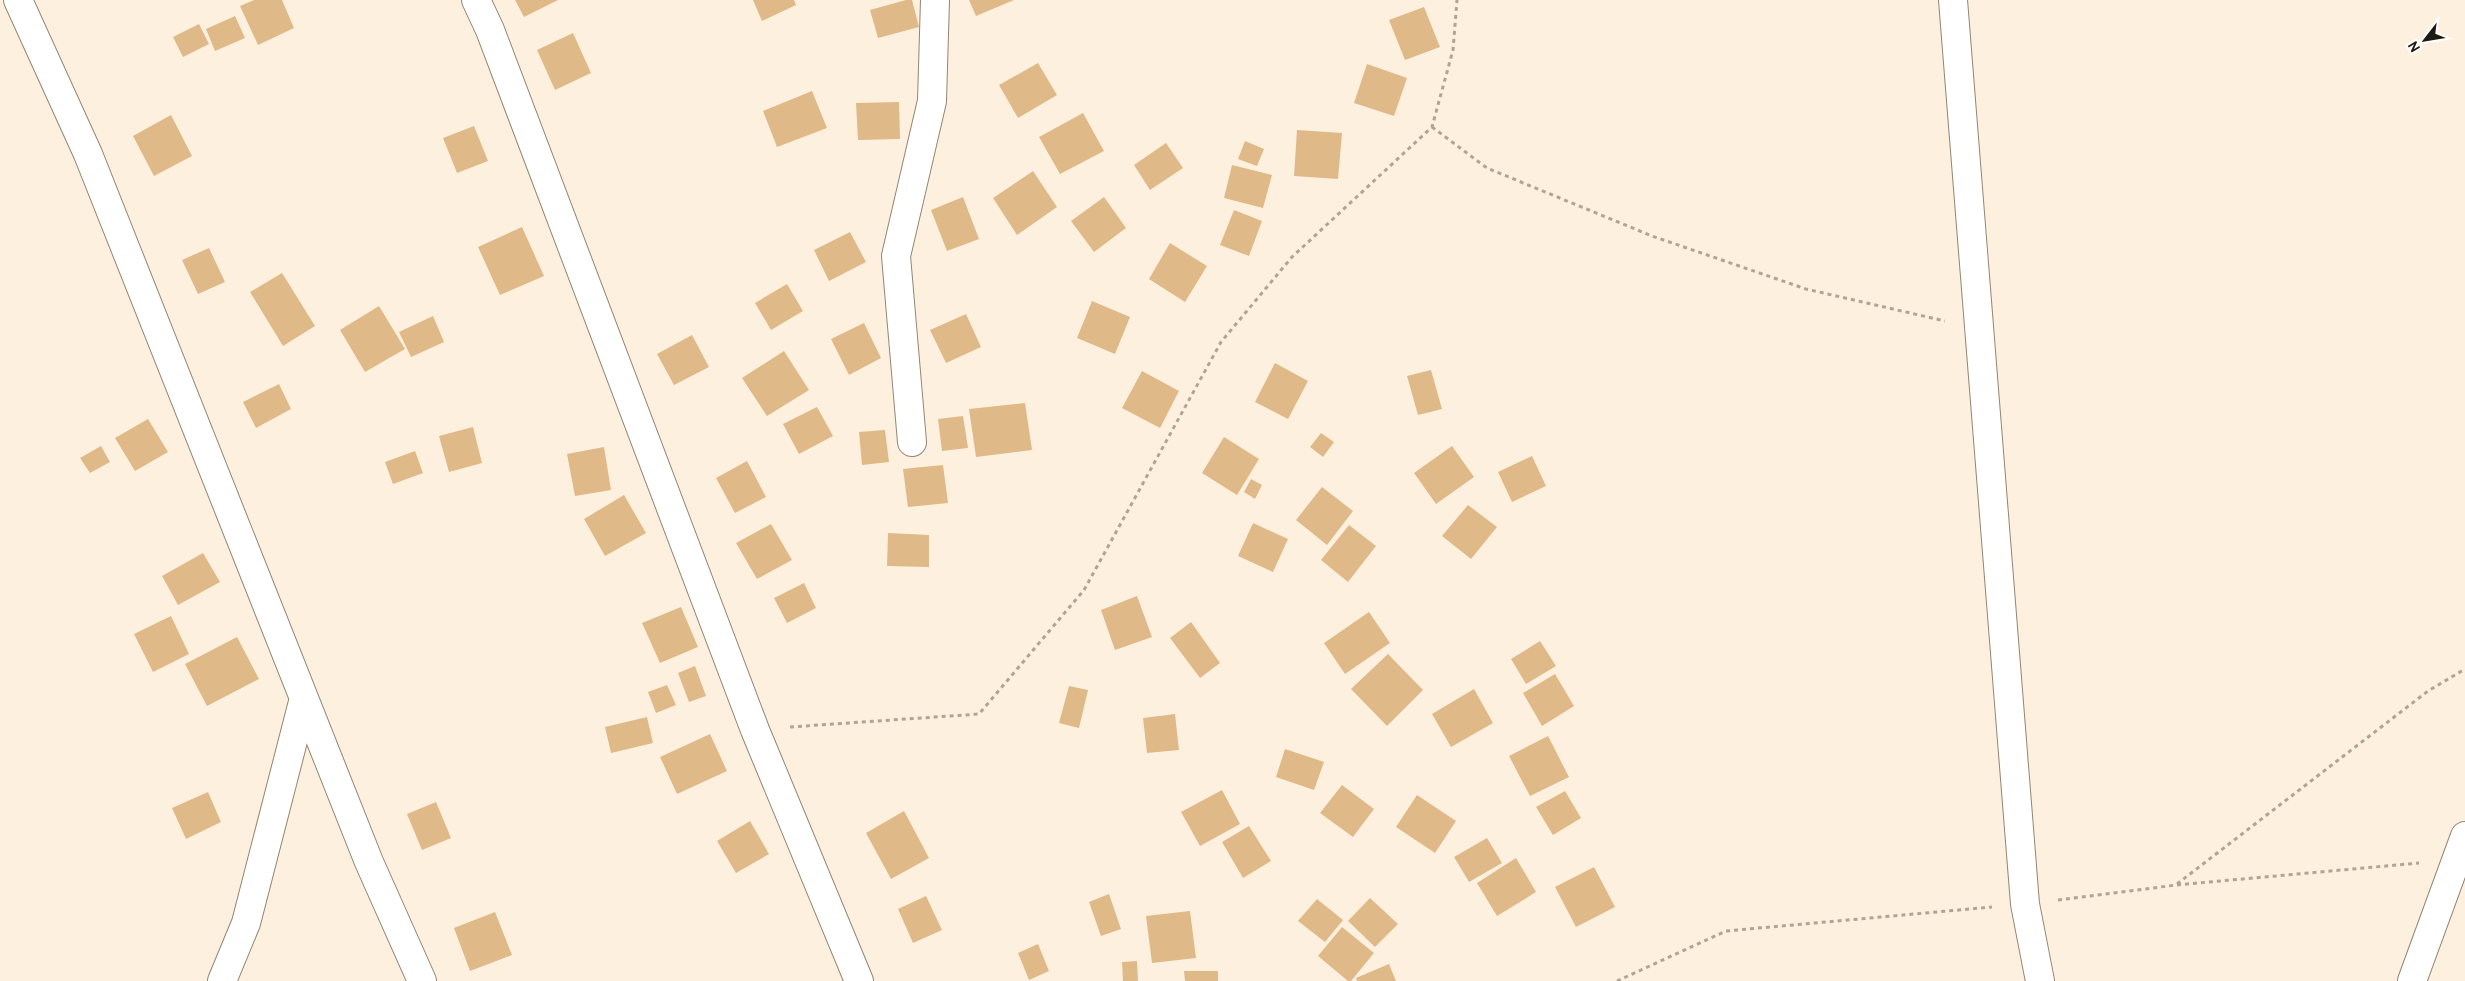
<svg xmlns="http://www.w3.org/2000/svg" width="2465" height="981" font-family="Overpass,sans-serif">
	<rect width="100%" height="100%" fill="#fef0de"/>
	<!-- building -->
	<path fill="#dfb988" d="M254 0H282L294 28 258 45 240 6Z
		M515 0H558L524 17Z
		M753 0H794L796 5 762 21Z
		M906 0H912L919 27 878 38 870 10Z
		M969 0H1014L976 16Z
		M1424 7 1440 47 1405 60 1389 20Z
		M235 16 245 38 215 51 206 29Z
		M199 24 209 44 183 57 173 37Z
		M573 33 591 73 555 90 537 50Z
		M1038 63 1057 95 1018 118 999 85Z
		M1367 64 1407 78 1394 116 1354 103Z
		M812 91 827 128 777 147 763 111Z
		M899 102 900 139 858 140 856 103Z
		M1083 113 1104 151 1060 174 1039 137Z
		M171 115 192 156 154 176 133 136Z
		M474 126 488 161 457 173 443 138Z
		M1297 130 1342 133 1338 179 1294 176Z
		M1245 141 1264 149 1257 166 1238 159Z
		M1166 143 1183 168 1150 190 1134 165Z
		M1232 165 1272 175 1263 208 1224 198Z
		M1033 171 1057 207 1017 235 993 198Z
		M963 197 979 239 947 251 931 210Z
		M1104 197 1126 228 1094 252 1071 221Z
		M1234 210 1262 221 1249 256 1220 245Z
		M522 227 544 276 500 295 478 247Z
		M850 232 866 262 829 281 814 250Z
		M1170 243 1207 266 1185 302 1149 279Z
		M209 248 225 282 198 294 182 260Z
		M282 273 315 326 283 346 250 292Z
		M787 284 803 311 771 330 755 303Z
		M1092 301 1130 317 1115 354 1077 338Z
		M379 306 405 349 365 372 340 330Z
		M966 314 981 347 946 363 930 330Z
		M433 316 444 342 411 357 399 332Z
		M864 323 881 358 849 375 831 339Z
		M692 335 709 367 674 385 657 354Z
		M784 351 809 390 767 416 742 378Z
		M1275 363 1308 381 1288 419 1255 402Z
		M1431 370 1442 409 1418 415 1407 376Z
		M1142 371 1179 391 1160 428 1122 408Z
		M279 384 291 409 256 428 243 402Z
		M1025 403 1032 450 976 457 969 409Z
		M817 407 833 436 799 454 783 424Z
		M963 416 968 448 942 451 938 419Z
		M148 419 168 452 135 471 115 438Z
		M473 427 482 463 449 472 439 436Z
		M885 430 889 462 862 465 859 432Z
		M1321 433 1334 442 1323 457 1310 447Z
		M1224 437 1259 459 1237 495 1202 473Z
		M101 446 110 462 90 473 80 458Z
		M1452 446 1474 477 1436 504 1414 473Z
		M604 447 611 490 575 496 567 454Z
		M415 451 423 473 393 484 385 462Z
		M1532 456 1546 486 1512 502 1498 472Z
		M747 461 766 497 735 513 716 478Z
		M943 465 948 503 908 507 903 469Z
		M1251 479 1262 485 1255 499 1244 492Z
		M1322 487 1353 511 1327 545 1296 520Z
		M624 495 646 533 605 556 584 519Z
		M1468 505 1497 527 1471 559 1442 536Z
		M1253 523 1288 539 1273 572 1238 556Z
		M771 524 792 560 757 579 736 543Z
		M1349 525 1376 546 1348 582 1321 560Z
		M888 533 929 535V567L887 566Z
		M203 553 220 582 178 605 162 576Z
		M804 583 816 608 787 623 774 598Z
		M1137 596 1152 637 1115 650 1101 610Z
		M681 607 698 647 660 663 642 623Z
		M1369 612 1390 643 1345 674 1324 643Z
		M171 616 189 654 153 672 134 634Z
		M1191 622 1220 663 1200 678 1170 638Z
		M237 637 259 679 207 706 185 664Z
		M1540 641 1556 666 1526 684 1511 659Z
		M1388 654 1423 690 1387 726 1351 689Z
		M695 666 706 696 689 702 678 673Z
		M1555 674 1574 706 1542 726 1523 693Z
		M667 685 676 705 656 713 648 692Z
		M1069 686 1088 690 1079 728 1059 723Z
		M1474 689 1493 723 1451 747 1432 714Z
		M1175 714 1179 750 1147 753 1143 718Z
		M647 717 653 743 611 753 605 727Z
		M710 734 727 771 677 794 660 757Z
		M1548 736 1569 777 1530 796 1509 756Z
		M1285 749 1324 762 1314 790 1276 777Z
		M1342 785 1374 809 1353 837 1320 813Z
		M1222 790 1240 824 1200 846 1181 812Z
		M1565 791 1581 818 1553 835 1536 807Z
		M208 792 221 822 186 839 172 808Z
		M1417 795 1456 821 1435 853 1396 827Z
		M436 802 451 838 422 850 407 814Z
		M904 811 929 858 891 879 866 833Z
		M750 821 769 854 736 873 717 841Z
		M1249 826 1271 861 1243 878 1222 842Z
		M1487 838 1502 863 1469 882 1454 857Z
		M1516 858 1536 892 1497 916 1477 883Z
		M1594 867 1615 907 1576 927 1555 887Z
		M1109 894 1121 929 1101 936 1089 902Z
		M926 896 942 930 913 943 898 909Z
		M1370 898 1398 924 1375 947 1348 921Z
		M1317 899 1343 920 1325 942 1298 921Z
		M1190 911 1196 958 1152 963 1146 916Z
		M495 912 512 955 470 971 454 928Z
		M1342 927 1374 953 1351 981H1348L1318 956Z
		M1038 944 1049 971 1029 980 1018 953Z
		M1137 961 1138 981H1123L1122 962Z
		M1389 964 1396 981H1357L1356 978Z
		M1184 971H1218V981H1185Z"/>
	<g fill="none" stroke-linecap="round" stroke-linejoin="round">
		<!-- minor casing -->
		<g stroke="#928574" stroke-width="30">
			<path id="minor" d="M18 0 88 154 369 862 422 981
				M476 0 490 30 755 730 859 981
				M1953 0 2025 904 2040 981
				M912 442 896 256 932 101 935 0
				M222 981 246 923 304 698"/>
		</g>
		<!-- major casing -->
		<g stroke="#928574" stroke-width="30">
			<path id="major" d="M2412 981 2465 836"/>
		</g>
		<!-- path -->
		<path stroke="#afa497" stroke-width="3" stroke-dasharray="4 4" stroke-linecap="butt" d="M1432 127 1487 168 1652 236 1806 289 1945 321
			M790 727 979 714 1084 590 1221 342 1292 257 1432 127 1453 50 1457 0
			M2177 884 2428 691 2465 669
			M2058 900 2176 885 2419 863
			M1617 981 1726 931 1992 907"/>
		<!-- minor -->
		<use href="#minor" stroke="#fff" stroke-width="28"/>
		<!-- major -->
		<use href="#major" stroke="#fff" stroke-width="28"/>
	</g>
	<!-- north arrow -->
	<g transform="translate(2425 40) rotate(239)" stroke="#ffffff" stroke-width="4" paint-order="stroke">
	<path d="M0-4L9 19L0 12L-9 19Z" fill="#1e1913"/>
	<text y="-8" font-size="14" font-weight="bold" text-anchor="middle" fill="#1e1913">N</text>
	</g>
</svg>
